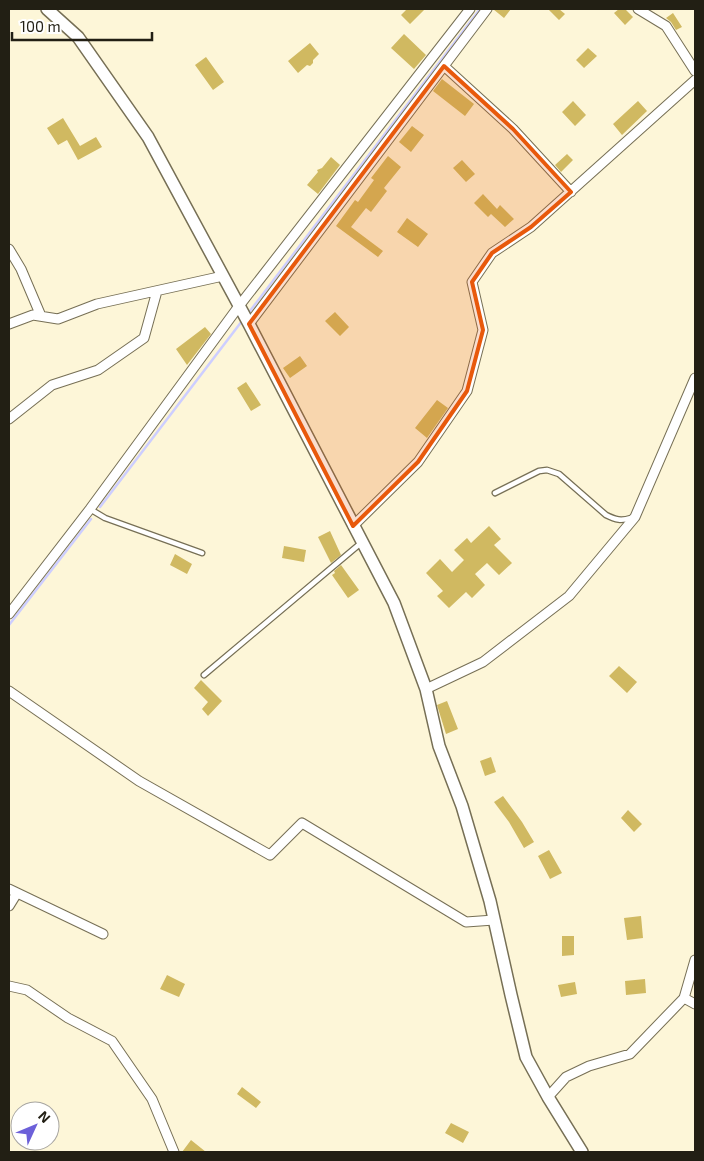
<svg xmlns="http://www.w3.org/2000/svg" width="704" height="1161" font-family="'Exo 2',sans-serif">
	<rect width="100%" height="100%" fill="#fdf6d8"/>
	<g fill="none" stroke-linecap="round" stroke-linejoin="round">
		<!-- stream -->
		<path stroke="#cdceff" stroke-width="2.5" d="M247 315 480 9
			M100 507 242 321
			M9 625 91 519"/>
	</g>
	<!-- building -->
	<path fill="#d0b961" d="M407 9H425L410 24 401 15Z
		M493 9H511L504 18Z
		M548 9H559L565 14 559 20Z
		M619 9H625L633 17 625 25 614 13Z
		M673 13 682 27 676 30 671 22 666 18Z
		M404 34 426 55 414 69 391 48Z
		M310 43 319 54 313 60V63L310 66 307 65 298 73 288 61Z
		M588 48 597 56 584 68 576 60Z
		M206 57 224 82 213 90 195 65Z
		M442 79 474 104 465 116 433 91Z
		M573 101 586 115 575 126 562 112Z
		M638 101 647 111 622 135 613 124Z
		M63 118 80 146 96 137 102 147 78 160 67 140 58 145 47 128Z
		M412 126 424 135 411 152 399 142Z
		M567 154 573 160 561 172 555 165Z
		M388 156 401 167 384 188 387 191 371 212 366 208 351 227 383 251 378 257 336 226 355 200 358 202 374 180 371 178Z
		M331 157 340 165 318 194 307 185 318 172 317 170 322 168Z
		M462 160 475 174 466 182 453 168Z
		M483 194 497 209 500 205 514 219 505 227 491 214 488 217 474 203Z
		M407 218 428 234 418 247 397 232Z
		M335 312 349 327 340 336 325 321Z
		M205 327 211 334 187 365 176 349Z
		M300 356 307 366 290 378 283 368Z
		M246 382 261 405 251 411 237 388Z
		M437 400 448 408 427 438 415 428Z
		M489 526 501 539 494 545 512 563 499 575 487 563 475 574 485 585 472 598 466 592 449 608 437 596 443 591 426 573 440 559 452 572 464 560 454 550 467 538 471 543Z
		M330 531 341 555 331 563 318 537Z
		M284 546 306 550 304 562 282 558Z
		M175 554 192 564 187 574 170 565Z
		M341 565 359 590 348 598 332 575 335 573 334 571Z
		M619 666 637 682 627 693 609 676Z
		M201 680 222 701 208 716 202 709 208 702 194 688Z
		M447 701 458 729 446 734 437 705Z
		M491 757 496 772 485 776 480 761Z
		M503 796 522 822 534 842 524 848 509 822 494 802Z
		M628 810 642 824 634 832 621 818Z
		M549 850 562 873 550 879 538 856Z
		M641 916 643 938 627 940 624 918Z
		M562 936H574V955L562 956Z
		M167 975 185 984 179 997 160 989Z
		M645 979 646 993 626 995 625 981Z
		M575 982 577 994 561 997 558 985Z
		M242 1087 261 1102 256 1108 237 1094Z
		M451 1123 469 1132 463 1143 445 1133Z
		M191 1140 206 1152H182Z"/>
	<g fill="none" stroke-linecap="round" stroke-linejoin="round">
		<!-- service casing -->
		<g stroke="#766f55" stroke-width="7">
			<path id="service" d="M495 493 539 471 547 470 559 474 606 515C616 520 621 521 631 518
				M90 509 105 518 202 553
				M204 675 361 543"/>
		</g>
		<!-- minor casing -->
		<g stroke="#766f55" stroke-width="11">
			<path id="minor" d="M638 9 666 26 695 71
				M444 66 513 129 571 192
				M9 249 21 269 41 316
				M9 324 33 315 58 319 97 304 223 276
				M249 324 487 9
				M9 419 52 385 98 370 144 338 157 291
				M353 526 418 462 467 391 483 330 472 282 492 253 531 227 695 80
				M9 614 90 509 239 306 470 9
				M426 689 483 662 569 596 635 517 695 378
				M9 691 139 781 270 855 302 823 466 922 494 920
				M9 889 103 934
				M9 906 17 893
				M9 986 27 990 68 1018 112 1041 152 1099 174 1152
				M684 998 695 1004
				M548 1097 566 1077 589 1066 630 1054 684 998 695 960"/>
		</g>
		<!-- tertiary casing -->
		<g stroke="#766f55" stroke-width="14">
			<path id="tertiary" d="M47 9 78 37 148 137 249 324 394 603 426 689 439 746 462 806 490 901 511 995 526 1057 548 1097 582 1152"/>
		</g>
		<!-- service -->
		<use href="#service" stroke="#fff" stroke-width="4.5"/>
		<!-- minor -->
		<use href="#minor" stroke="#fff" stroke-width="9"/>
		<!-- tertiary -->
		<use href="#tertiary" stroke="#fff" stroke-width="11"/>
	</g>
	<!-- marked area -->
	<path fill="#e8590c" fill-opacity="0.2" stroke="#e8590c" stroke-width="4" stroke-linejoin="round" d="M444 66 513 129 571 192 531 227 492 253 472 282 483 330 467 391 418 462 353 526 249 324Z"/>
	<!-- border -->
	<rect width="704" height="1161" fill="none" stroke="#221f14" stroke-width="20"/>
	<!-- north arrow -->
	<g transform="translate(35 1126) rotate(46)"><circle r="24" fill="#ffffff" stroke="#a7a5a1"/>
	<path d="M0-4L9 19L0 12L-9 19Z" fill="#6c60d9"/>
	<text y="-8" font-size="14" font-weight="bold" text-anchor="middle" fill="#221f14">N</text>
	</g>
	<!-- scale -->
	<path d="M12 32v8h140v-8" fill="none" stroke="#221f14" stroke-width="2.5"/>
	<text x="20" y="32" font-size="15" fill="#221f14" stroke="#ffffff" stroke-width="4" paint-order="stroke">100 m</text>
</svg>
